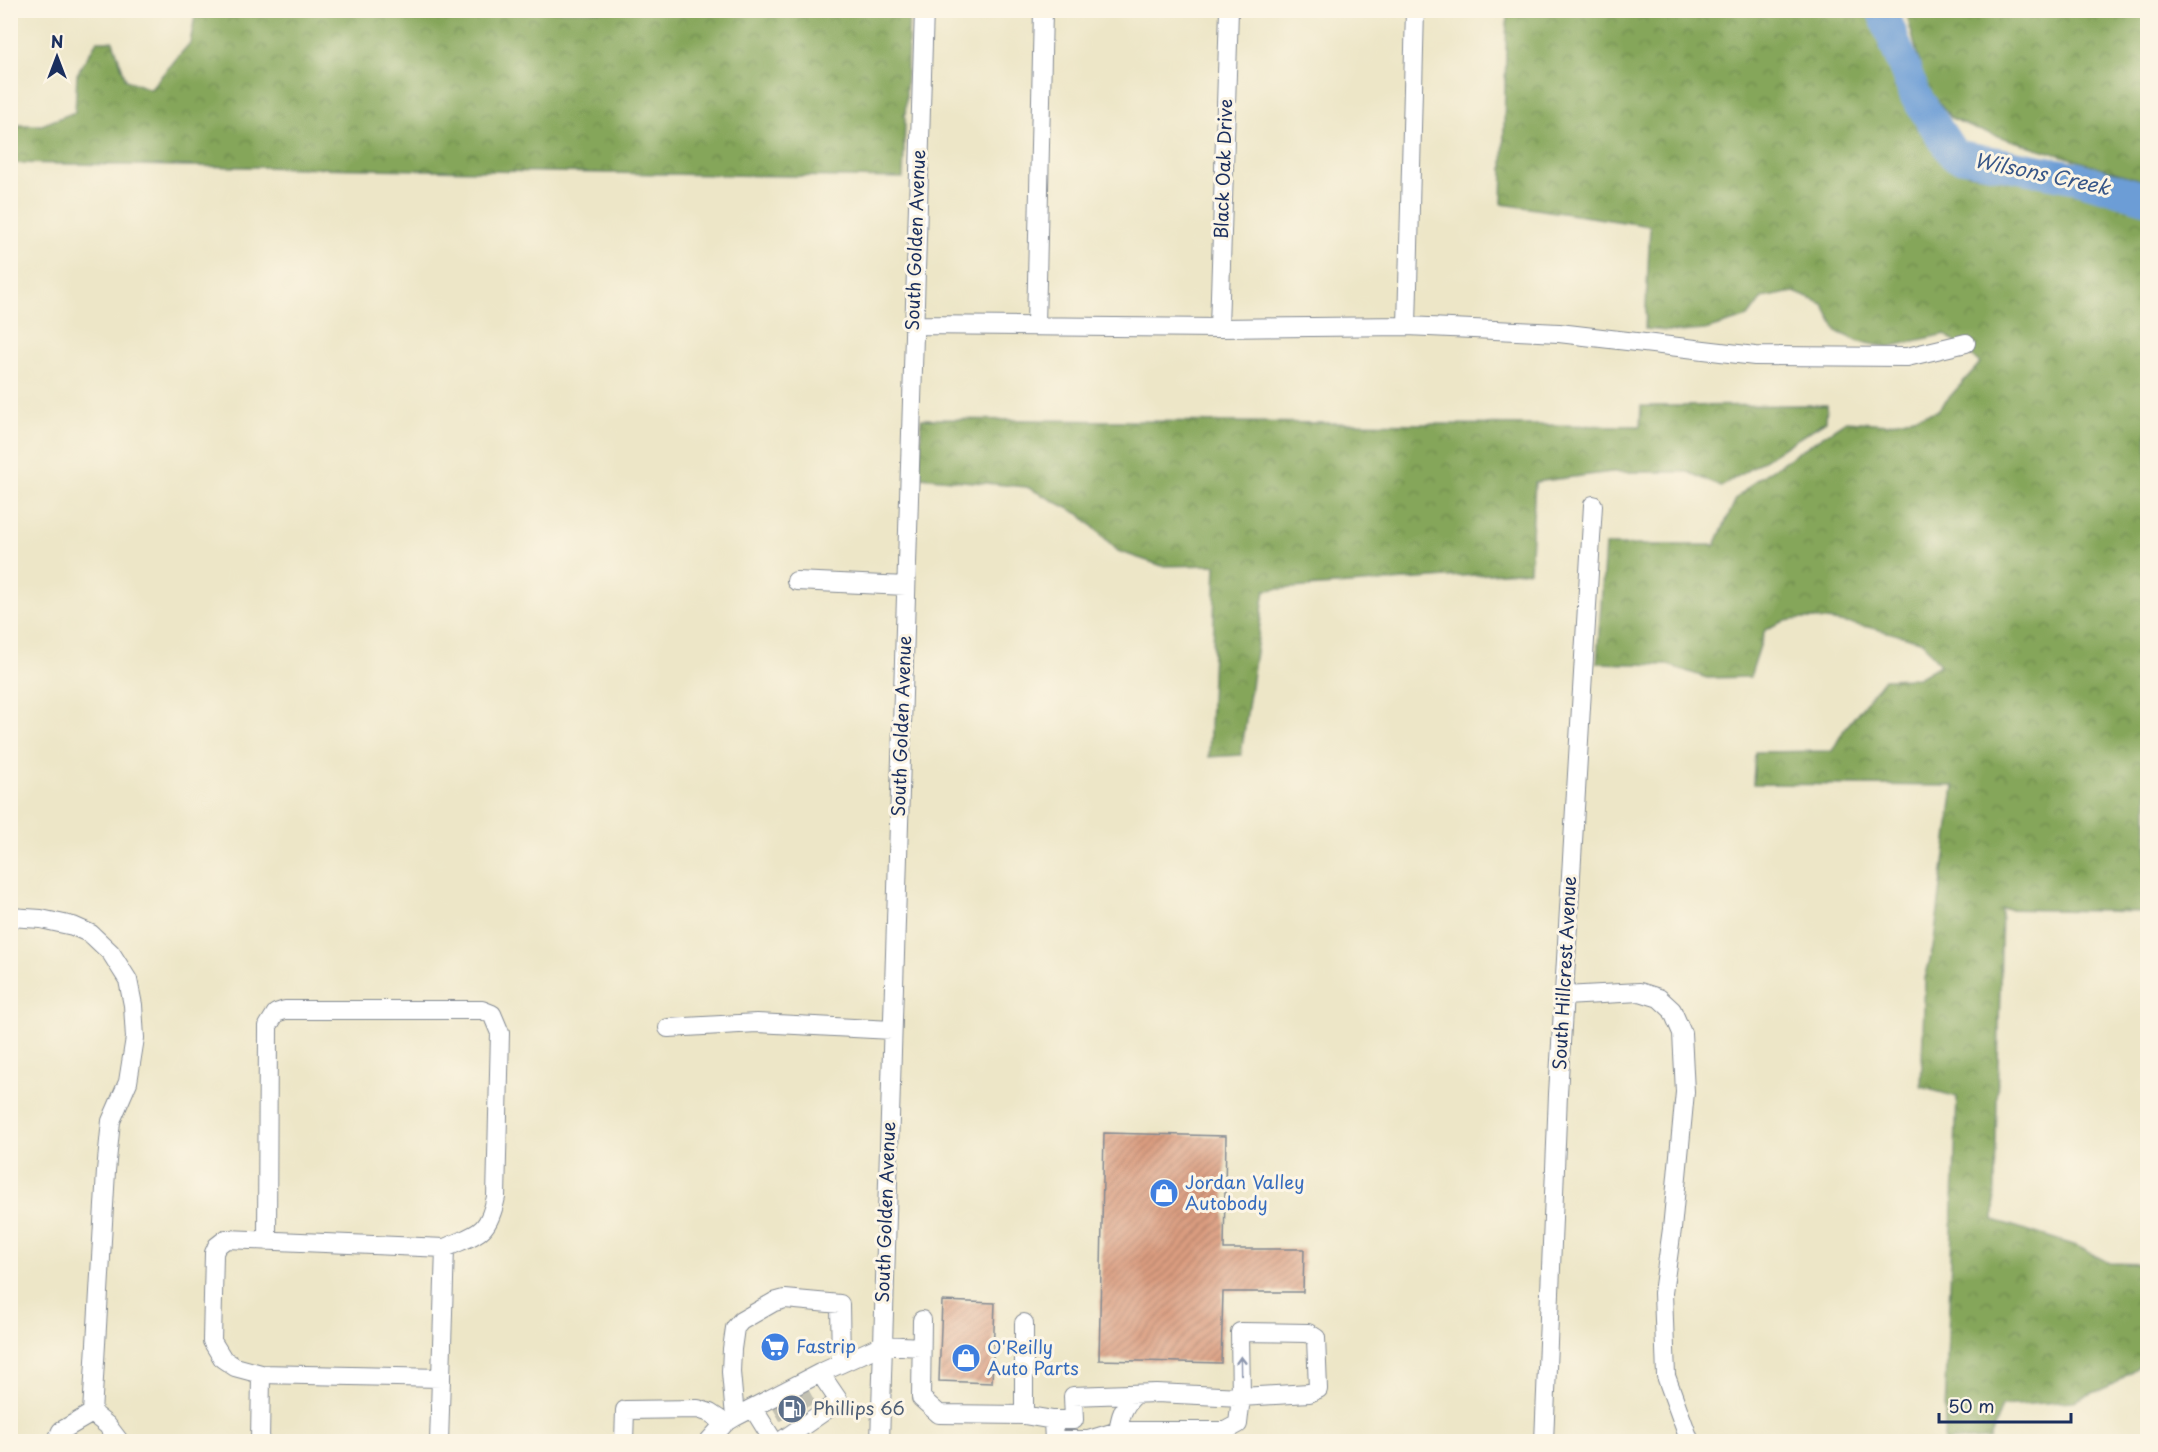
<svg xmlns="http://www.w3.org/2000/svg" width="2158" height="1452" font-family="'Playpen Sans',sans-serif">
	<defs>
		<pattern id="forest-crowns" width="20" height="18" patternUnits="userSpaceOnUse" patternTransform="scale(1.5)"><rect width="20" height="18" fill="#85a65a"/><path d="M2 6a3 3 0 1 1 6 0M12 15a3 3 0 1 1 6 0" fill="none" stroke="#6c884e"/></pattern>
		<pattern id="building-hatch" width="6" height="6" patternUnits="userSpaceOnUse" patternTransform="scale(1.5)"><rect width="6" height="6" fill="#da9c7f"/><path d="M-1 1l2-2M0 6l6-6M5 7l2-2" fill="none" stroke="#b0806b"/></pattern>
	</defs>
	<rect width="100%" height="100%" fill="#fcf5e5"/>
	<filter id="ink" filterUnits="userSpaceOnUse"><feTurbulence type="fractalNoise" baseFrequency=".0167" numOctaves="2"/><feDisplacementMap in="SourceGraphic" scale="12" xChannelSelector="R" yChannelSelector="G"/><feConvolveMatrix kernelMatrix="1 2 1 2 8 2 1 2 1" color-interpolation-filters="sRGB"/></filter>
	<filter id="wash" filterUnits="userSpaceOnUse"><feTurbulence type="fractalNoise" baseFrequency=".008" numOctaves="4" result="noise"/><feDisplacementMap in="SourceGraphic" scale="24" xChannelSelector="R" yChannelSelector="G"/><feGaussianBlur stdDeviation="1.35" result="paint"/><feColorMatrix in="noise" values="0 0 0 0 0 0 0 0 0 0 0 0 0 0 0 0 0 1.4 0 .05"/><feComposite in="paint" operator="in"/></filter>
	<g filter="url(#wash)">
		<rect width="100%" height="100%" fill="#ede6c7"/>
		<!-- forest -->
		<path fill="url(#forest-crowns)" stroke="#506a5c" stroke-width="1.5" d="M1872 10 1907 109 1936 153 1968 174 2068 188 2147 212V912L2002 909 1994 1220 2077 1246 2109 1263 2147 1264V1360L2114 1384 2074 1401 2002 1406 1990 1439 1944 1441 1957 1097 1921 1087 1925 978 1933 948 1954 786 1753 784 1755 752 1832 751 1844 730 1884 679 1918 678 1940 665 1923 642C1889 632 1816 611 1782 622 1776 624 1771 627 1765 630L1750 677 1707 678 1668 665 1597 663 1605 545H1715L1736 499 1756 480 1846 421 1887 424 1937 411 1980 363 1945 334 1888 347 1860 342 1837 332 1823 304 1794 292 1762 298 1748 317 1705 330 1679 332 1645 329 1650 226 1502 204 1507 11Z
			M196 11H909L903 178 11 163V125H42L75 112 77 74 97 41H113L126 80 150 89 190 43Z
			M1906 11H2147V182L1975 129 1951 118 1925 85Z
			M1827 405 1826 421 1721 487 1688 472H1612L1535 482 1530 571 1265 590 1241 755 1209 757 1216 565 1162 566 1118 551 1081 515 1027 487 920 477 921 419 1640 426 1641 406Z"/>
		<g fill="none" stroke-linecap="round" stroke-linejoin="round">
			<!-- river -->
			<path stroke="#6c9dd6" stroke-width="32" d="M1882 10 1915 95 1954 155 2078 178 2148 199"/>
		</g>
		<g id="blocks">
			<!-- building -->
			<path fill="url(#building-hatch)" d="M1104 1133 1226 1136 1224 1249H1304L1303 1292H1223L1221 1363 1099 1360Z
				M942 1301 995 1303 992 1383 939 1381Z"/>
		</g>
	</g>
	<g filter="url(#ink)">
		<use href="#blocks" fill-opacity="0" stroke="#848a92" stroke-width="1.5"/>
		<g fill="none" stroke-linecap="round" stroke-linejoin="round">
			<!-- minor-tunnel -->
			<path stroke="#c3c1b2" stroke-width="18" stroke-dasharray="18 9" stroke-linecap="butt" d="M799 1391 810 1411
				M779 1401 791 1422"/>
			<!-- minor casing -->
			<g stroke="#848a92" stroke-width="20">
				<path id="minor" d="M913 325 1219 328 1407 326 1559 333 1755 356 1907 357 1966 343
					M1036 326 1043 10
					M1407 326 1415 10
					M1219 328 1229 10
					M796 581 906 586
					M10 917 41 919 73 926 91 934 111 953 128 980 133 1005 135 1038 128 1082 111 1121 106 1171 92 1413
					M1564 996 1640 992 1659 998 1672 1010 1682 1033 1685 1092 1672 1229 1663 1293 1666 1376 1690 1442
					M668 1028 757 1023 892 1030
					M267 1241 268 1026 276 1013 285 1010H482L492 1014 500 1033 496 1197C488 1235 478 1233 445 1248
					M922 1320 921 1398 939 1414 1024 1415 1053 1420
					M1024 1323V1415
					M261 1374 235 1367 223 1359 212 1341 214 1253 217 1246 226 1239 445 1248 441 1378
					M753 1408 774 1442
					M735 1417 731 1372 732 1349 735 1328 741 1321 774 1302 785 1299 840 1304 841 1363
					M56 1442 61 1431 92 1413 107 1425 120 1442
					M260 1442 261 1374 441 1378 439 1442
					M624 1442 625 1410 698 1409 710 1413 725 1423
					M708 1442 725 1423 735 1417 820 1373 882 1345 921 1347
					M780 1442 839 1401 820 1373
					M880 1442 924 10
					M1054 1442 1053 1420H1074L1073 1396 1156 1393 1241 1397 1309 1393 1318 1389 1316 1338 1308 1333 1240 1332 1241 1397 1238 1424 1225 1431H1118L1088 1440H1054
					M1118 1442C1118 1423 1121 1407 1135 1395
					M1544 1442 1558 1094 1593 505"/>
			</g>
			<!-- minor -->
			<use href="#minor" stroke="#fff" stroke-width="18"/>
		</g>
		<!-- one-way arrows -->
		<defs><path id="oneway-shaft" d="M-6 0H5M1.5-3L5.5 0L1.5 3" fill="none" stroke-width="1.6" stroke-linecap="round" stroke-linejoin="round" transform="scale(1.5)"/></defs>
		<use stroke="#8d97ae" href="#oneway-shaft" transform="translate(1241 1365) rotate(-91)"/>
	</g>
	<!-- icons -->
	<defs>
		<g id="shop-disc" transform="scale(1.5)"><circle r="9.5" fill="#3f7fe0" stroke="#fcf5e5"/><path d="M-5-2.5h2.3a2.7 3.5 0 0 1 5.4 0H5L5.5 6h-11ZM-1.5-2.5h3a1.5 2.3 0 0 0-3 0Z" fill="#fff"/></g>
		<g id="supermarket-disc" transform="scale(1.5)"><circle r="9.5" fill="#3f7fe0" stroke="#fcf5e5"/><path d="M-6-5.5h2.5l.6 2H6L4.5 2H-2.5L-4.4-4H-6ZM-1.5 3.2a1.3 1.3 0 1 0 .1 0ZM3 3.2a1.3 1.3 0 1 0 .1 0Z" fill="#fff"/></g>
		<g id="fuel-disc" transform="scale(1.5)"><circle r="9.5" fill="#5c6f8a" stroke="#fcf5e5"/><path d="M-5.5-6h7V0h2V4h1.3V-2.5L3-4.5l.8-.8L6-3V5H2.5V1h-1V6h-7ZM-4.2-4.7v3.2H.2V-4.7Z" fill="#fff"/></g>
	</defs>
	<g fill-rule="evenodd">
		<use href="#shop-disc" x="1164" y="1193"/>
		<use href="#supermarket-disc" x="775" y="1347"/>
		<use href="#shop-disc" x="966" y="1358"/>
		<use href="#fuel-disc" x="792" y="1409"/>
	</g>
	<g text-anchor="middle" stroke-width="6" stroke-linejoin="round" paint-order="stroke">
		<!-- street labels -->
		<g font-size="18" fill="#1b2f5e" stroke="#fcf5e5">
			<text transform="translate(1224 169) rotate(-88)" y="6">Black Oak Drive</text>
			<text transform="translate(916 240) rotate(-88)" y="6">South Golden Avenue</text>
			<text transform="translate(902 726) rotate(-88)" y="6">South Golden Avenue</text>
			<text transform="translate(1565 973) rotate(-87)" y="6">South Hillcrest Avenue</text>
			<text transform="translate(886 1212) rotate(-88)" y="6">South Golden Avenue</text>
		</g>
		<!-- shop labels -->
		<g font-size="18" fill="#366cbe" stroke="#fcf5e5" text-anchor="start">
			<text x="1185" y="1189">Jordan Valley<tspan x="1185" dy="21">Autobody</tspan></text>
			<text x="796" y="1353">Fastrip</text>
			<text x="987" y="1354">O'Reilly<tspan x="987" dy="21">Auto Parts</tspan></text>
		</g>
		<!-- service labels -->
		<g font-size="18" fill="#4e5e75" stroke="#fcf5e5" text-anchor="start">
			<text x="813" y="1415">Phillips 66</text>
		</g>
		<!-- water labels -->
		<g font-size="20" font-style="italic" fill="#375688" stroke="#fcf5e5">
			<text transform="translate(2042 174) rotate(12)" y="7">Wilsons Creek</text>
		</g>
	</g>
	<!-- margin -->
	<rect width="2158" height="1452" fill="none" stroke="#fcf5e5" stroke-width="36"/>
	<!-- north arrow -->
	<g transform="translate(57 57)" stroke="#fcf5e5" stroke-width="4.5" paint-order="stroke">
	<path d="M0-4.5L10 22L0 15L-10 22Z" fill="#1b2f5e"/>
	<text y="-9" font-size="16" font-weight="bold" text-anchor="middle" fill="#1b2f5e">N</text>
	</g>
	<!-- scale -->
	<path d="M1939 1413v9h132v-9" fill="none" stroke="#1b2f5e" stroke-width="3"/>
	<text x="1948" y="1413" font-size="18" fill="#1b2f5e" stroke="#fcf5e5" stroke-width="4.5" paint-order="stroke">50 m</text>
</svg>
